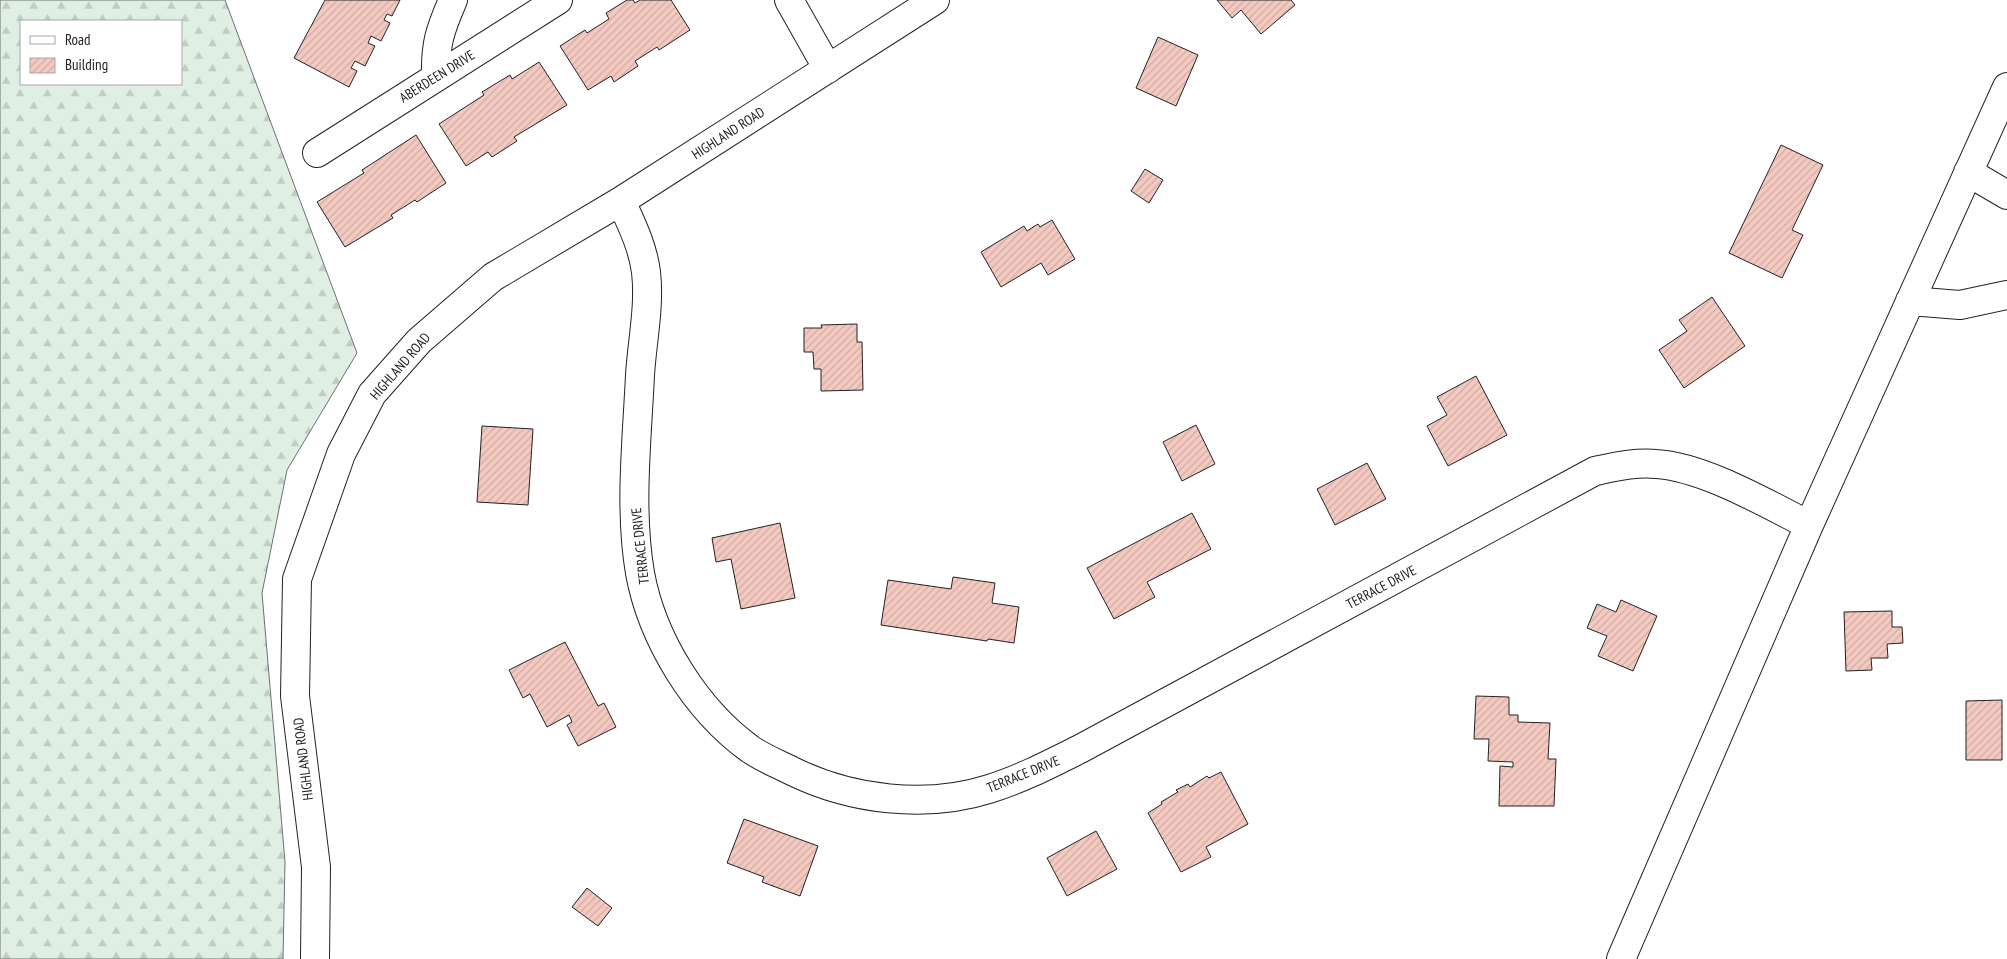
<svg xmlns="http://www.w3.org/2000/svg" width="2007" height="959" font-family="'PT Sans Narrow',sans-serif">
	<defs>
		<pattern id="forest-firs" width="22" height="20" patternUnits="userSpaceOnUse" patternTransform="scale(1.25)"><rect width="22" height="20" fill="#e0efe3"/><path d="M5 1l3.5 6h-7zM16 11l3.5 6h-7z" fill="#c0cdc2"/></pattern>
		<pattern id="building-hatch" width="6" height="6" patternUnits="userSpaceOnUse" patternTransform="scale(1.25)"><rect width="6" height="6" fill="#f3c9c0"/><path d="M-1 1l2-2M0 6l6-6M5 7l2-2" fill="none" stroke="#d0aca5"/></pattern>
	</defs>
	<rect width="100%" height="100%" fill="#fff"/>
	<!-- forest -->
	<path fill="url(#forest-firs)" stroke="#6f6f6f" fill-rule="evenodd" d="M0 0H225L357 353 287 470 262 593 285 862 283 959H0ZM21 21H181V84H21Z"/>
	<!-- building -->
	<path fill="url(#building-hatch)" stroke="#222" d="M325 0H400L392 16 387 14 384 20 390 23 381 41 371 36 368 43 375 46 365 66 355 61 351 68 357 71 349 87 294 58Z
		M627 0H633L635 3 640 0H671L690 30 659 50 657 47 635 61 638 66 614 82 611 76 588 90 560 46 585 30 587 33 609 19 606 13Z
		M1217 0H1291L1295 5 1261 34 1241 10 1232 18Z
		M1158 37 1198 55 1176 106 1136 88Z
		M539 62 567 105 514 137 517 141 492 157 488 152 466 166 439 124 484 95 482 92 510 75 512 79Z
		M416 135 446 183 417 202 415 200 391 215 393 218 345 247 317 202 364 173 362 170Z
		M1781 145 1823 165 1792 230 1803 235 1782 278 1729 253Z
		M1145 169 1163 180 1149 203 1131 191Z
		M1052 220 1075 259 1048 275 1041 263 1001 287 981 252 1024 226 1027 231 1038 224 1040 227Z
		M1712 297 1745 346 1684 388 1659 350 1687 331 1679 320Z
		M857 324V342H862L863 390 821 391V369H814L813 352H804V328H822L821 325Z
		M1476 376 1507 435 1448 466 1427 426 1447 415 1437 397Z
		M1196 425 1215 464 1182 481 1163 442Z
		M482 426 533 429 528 505 477 502Z
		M1367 463 1386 499 1335 525 1317 489Z
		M1192 513 1211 549 1147 582 1155 597 1114 619 1087 568Z
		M780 523 795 598 741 609 731 559 716 562 712 538Z
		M953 577 995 583 992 603 1019 607 1014 643 988 639 987 641 881 625 888 580 951 589Z
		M1621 600 1657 616 1633 671 1598 656 1607 636 1587 628 1597 604 1616 612Z
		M1892 611V627H1902L1903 643 1887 644 1888 658H1871L1872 670 1846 671 1844 612Z
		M565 642 598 706 604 703 616 727 578 746 567 725 572 722 569 715 547 727 530 694 523 698 509 670Z
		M1476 696 1509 697V715H1518V722L1550 723 1548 759H1556L1554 806H1499L1500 766 1513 767V762L1488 761 1489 739H1474Z
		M2002 700V760H1966V701Z
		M1221 772 1248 824 1206 847 1211 857 1181 872 1148 813 1162 804 1161 802 1178 792 1176 790 1188 784 1190 787 1207 776 1209 778Z
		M744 819 818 846 800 896 762 882 764 877 727 863Z
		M1096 831 1117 869 1067 896 1047 858Z
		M587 888 612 908 598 926 572 907Z"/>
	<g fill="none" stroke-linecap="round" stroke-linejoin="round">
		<!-- minor casing -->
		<g stroke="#222" stroke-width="30">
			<path id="minor" d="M789 0 828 69
				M436 77C435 44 440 30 453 0
				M317 153 558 0
				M1968 172 2007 195
				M621 201C631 223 643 247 646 272 650 306 642 342 640 375 637 440 629 509 640 573 652 639 695 709 750 749 763 758 778 764 792 771 851 800 926 809 989 789 1021 779 1050 764 1080 749L1595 471C1615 467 1635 462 1656 464 1704 467 1765 503 1809 525
				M1910 301 1960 305 2007 295
				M315 959 316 867 295 696 297 579 341 454 372 394 419 341 493 277 621 201 935 0
				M1621 959 1809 525 2007 87"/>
		</g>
		<!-- minor -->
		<use href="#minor" stroke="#fff" stroke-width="28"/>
	</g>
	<g text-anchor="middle" stroke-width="4" stroke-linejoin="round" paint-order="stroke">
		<!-- street labels -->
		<g font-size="14" fill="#222" stroke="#fff">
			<text transform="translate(437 76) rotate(-32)" y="5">ABERDEEN DRIVE</text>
			<text transform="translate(728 133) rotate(-33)" y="5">HIGHLAND ROAD</text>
			<text transform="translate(400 366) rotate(-49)" y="5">HIGHLAND ROAD</text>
			<text transform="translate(640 546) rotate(-96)" y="5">TERRACE DRIVE</text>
			<text transform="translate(1381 587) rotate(-28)" y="5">TERRACE DRIVE</text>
			<text transform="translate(303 759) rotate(-97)" y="5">HIGHLAND ROAD</text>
			<text transform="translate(1023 774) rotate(-22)" y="5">TERRACE DRIVE</text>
		</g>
	</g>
	<!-- legend -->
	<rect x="20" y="20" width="162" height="65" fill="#ffffff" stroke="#a7a7a7"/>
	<rect x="30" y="36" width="25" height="8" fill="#ffffff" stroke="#a7a7a7"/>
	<text x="65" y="45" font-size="15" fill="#222222">Road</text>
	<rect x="30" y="58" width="25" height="15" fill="url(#building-hatch)" stroke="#a7a7a7"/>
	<text x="65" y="70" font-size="15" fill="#222222">Building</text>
</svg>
